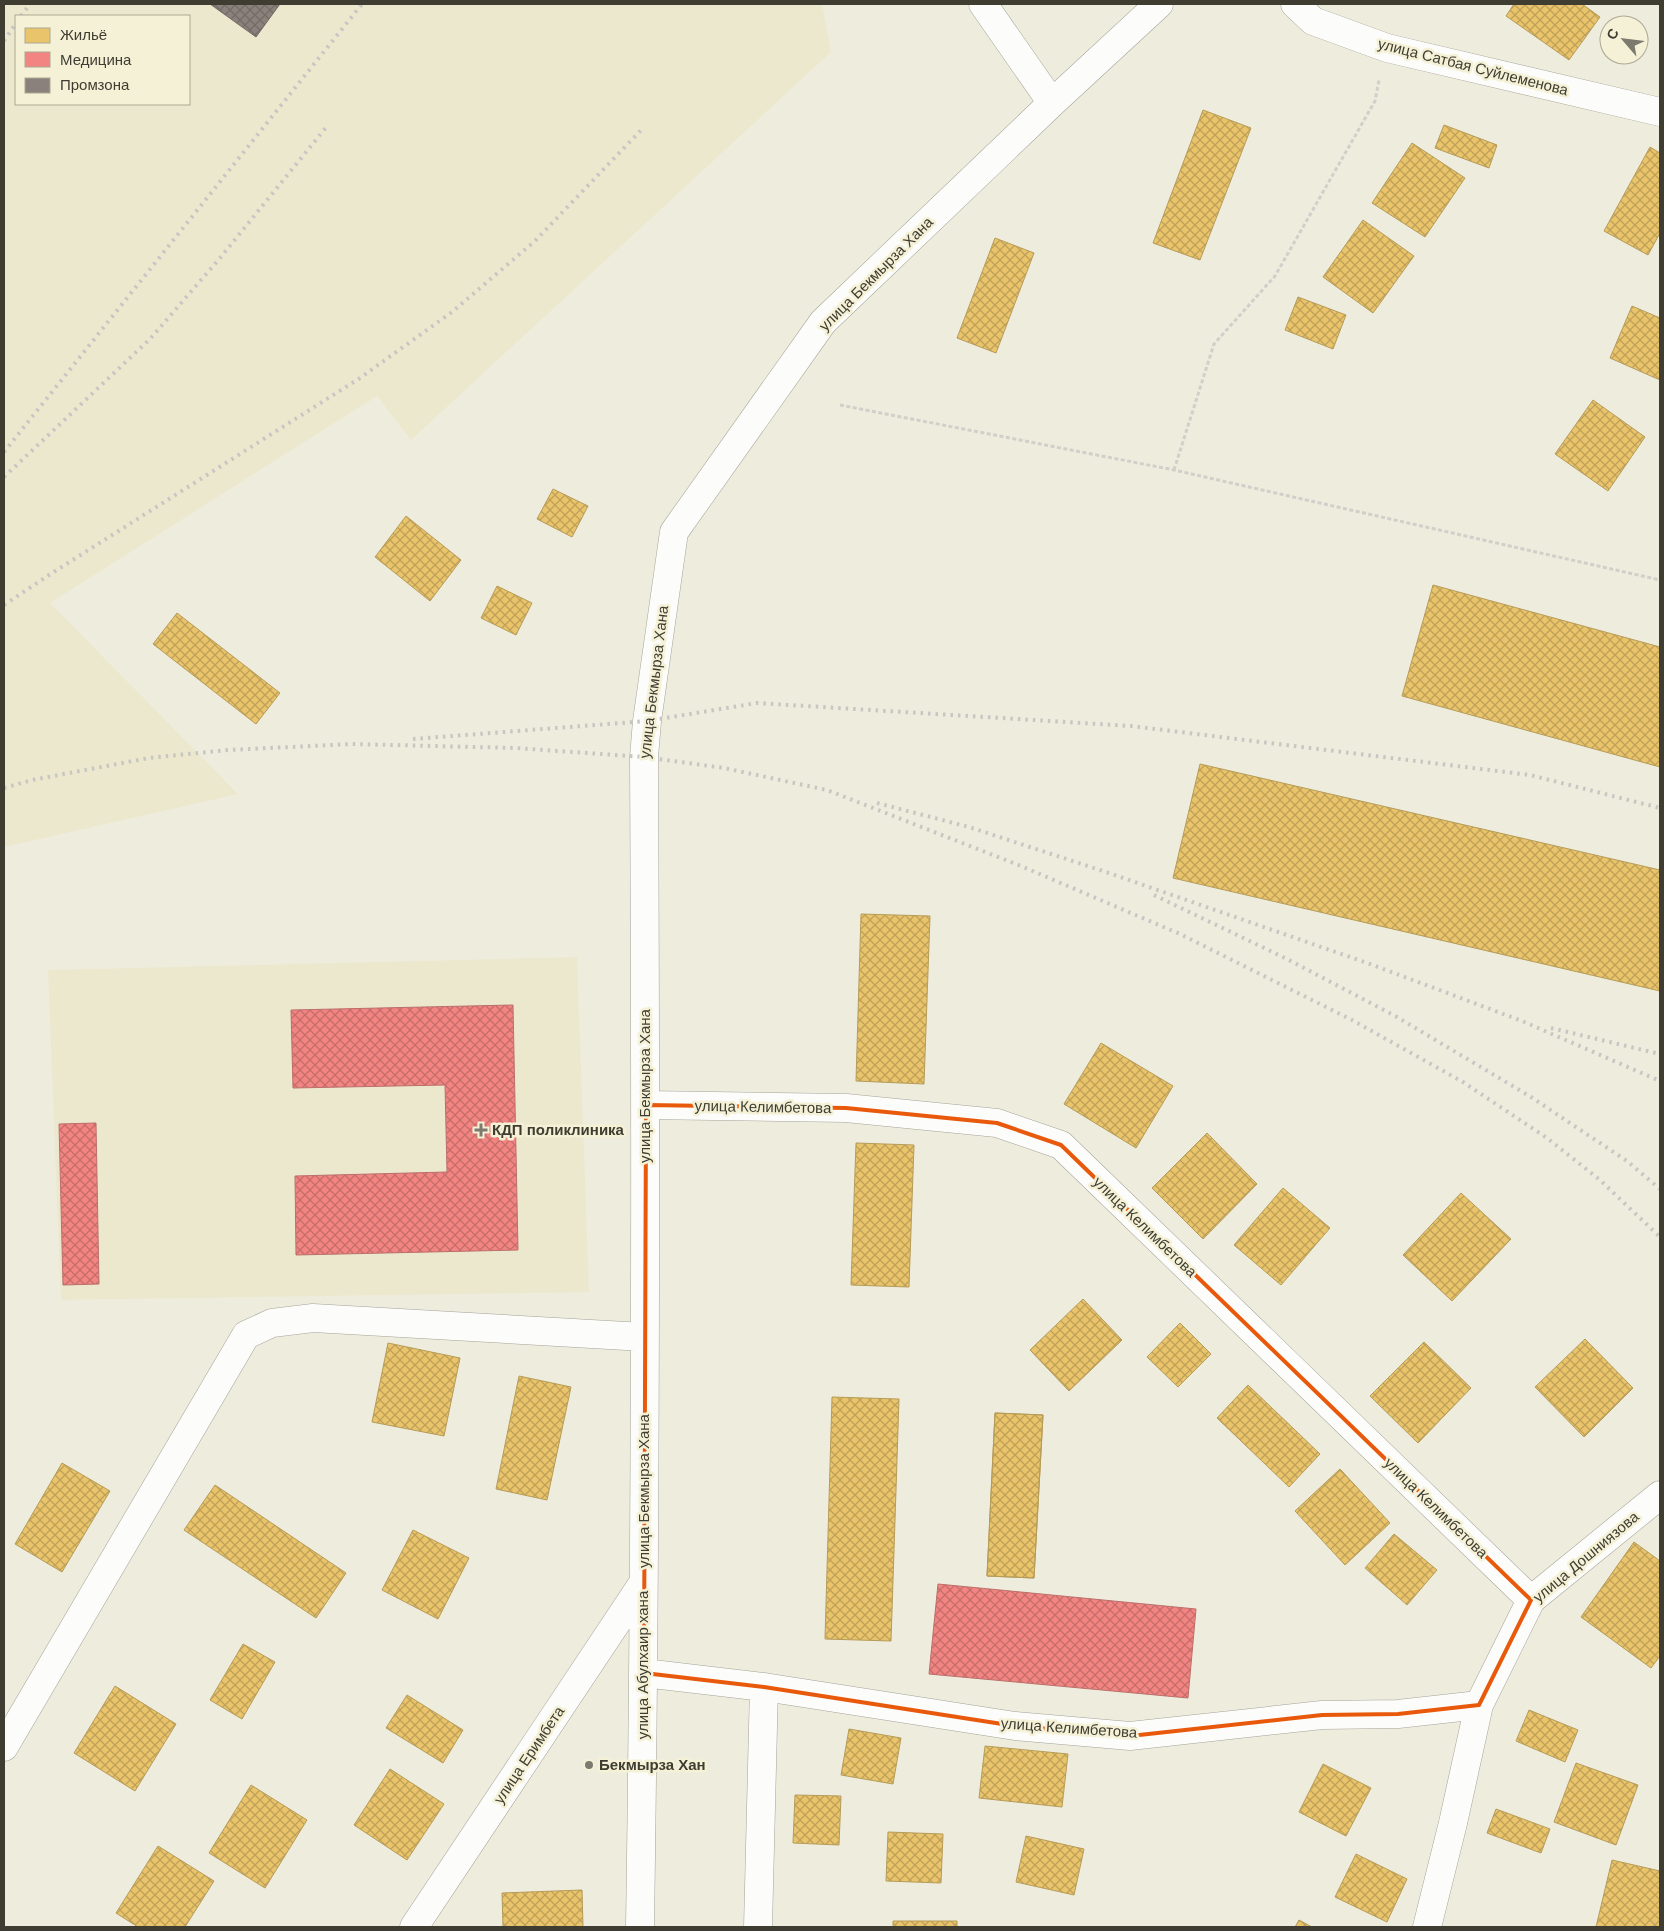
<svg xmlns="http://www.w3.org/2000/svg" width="1664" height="1931" font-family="Helvetica,sans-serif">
	<defs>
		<pattern id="homes-cross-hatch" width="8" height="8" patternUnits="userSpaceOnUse" patternTransform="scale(1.25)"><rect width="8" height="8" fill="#e9c46a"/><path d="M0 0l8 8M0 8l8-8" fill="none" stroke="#bea058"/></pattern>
		<pattern id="health-cross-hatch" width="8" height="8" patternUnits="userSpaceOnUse" patternTransform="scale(1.25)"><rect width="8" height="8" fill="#f28482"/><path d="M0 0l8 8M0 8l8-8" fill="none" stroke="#c56d6b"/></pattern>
		<pattern id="industry-cross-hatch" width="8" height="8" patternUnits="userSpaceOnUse" patternTransform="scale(1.25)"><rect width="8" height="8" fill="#8a817c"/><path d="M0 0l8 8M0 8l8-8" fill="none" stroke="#726b66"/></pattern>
	</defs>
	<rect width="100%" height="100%" fill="#eeecdd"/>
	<!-- built -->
	<path fill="#ece8ce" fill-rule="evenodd" d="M4 4H822L831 52 411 440 377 396 50 603 238 794 4 847ZM16 16H189V104H16Z
		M577 957 589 1292 61 1300 48 970Z"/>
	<!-- homes -->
	<path fill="url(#homes-cross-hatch)" stroke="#b69c59" d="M1514 4H1582L1600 17 1569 60 1506 16Z
		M1203 110 1251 128 1200 260 1153 243Z
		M1444 125 1497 145 1489 168 1435 148Z
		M1412 143 1465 178 1425 237 1372 203Z
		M1650 147 1660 153V233L1648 255 1604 231Z
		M1363 220 1414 256 1373 313 1323 277Z
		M995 238 1034 253 996 353 957 338Z
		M1298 297 1346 315 1333 349 1285 330Z
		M1632 306 1660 318V380L1610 358Z
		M1593 400 1645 437 1608 491 1555 454Z
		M553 489 588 506 572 537 537 519Z
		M406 516 461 560 430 601 375 557Z
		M1433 585 1660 647V767L1402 696Z
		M497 586 532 603 516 635 481 618Z
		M177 613 280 693 256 724 153 644Z
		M1200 764 1660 870V991L1173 878Z
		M861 914 930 916 924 1084 856 1081Z
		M1101 1043 1173 1086 1136 1148 1064 1104Z
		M1207 1133 1257 1184 1203 1239 1152 1188Z
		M856 1143 914 1145 909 1287 851 1285Z
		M1283 1188 1330 1228 1281 1285 1234 1245Z
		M1461 1193 1511 1239 1452 1301 1403 1255Z
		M1083 1299 1122 1340 1069 1391 1030 1350Z
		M1180 1323 1211 1354 1178 1387 1147 1357Z
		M1585 1339 1633 1388 1584 1437 1535 1387Z
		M1424 1342 1471 1388 1418 1443 1370 1396Z
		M388 1343 460 1358 444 1436 372 1422Z
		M519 1376 571 1387 547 1500 496 1489Z
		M1248 1385 1320 1454 1289 1487 1217 1418Z
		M832 1397 899 1399 891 1641 825 1639Z
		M995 1413 1043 1415 1034 1578 987 1576Z
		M995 1413 1043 1415 1034 1578 987 1576Z
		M62 1463 110 1491 62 1572 15 1544Z
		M1340 1469 1390 1523 1345 1565 1295 1511Z
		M215 1485 346 1573 316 1618 184 1530Z
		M413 1530 469 1558 438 1619 382 1590Z
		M1394 1534 1437 1570 1407 1605 1365 1568Z
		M1634 1542 1660 1561V1656L1651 1668 1581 1617Z
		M243 1644 275 1662 242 1719 210 1700Z
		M115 1686 176 1724 135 1791 74 1753Z
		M407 1695 463 1730 443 1763 386 1728Z
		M1529 1710 1578 1730 1565 1762 1516 1741Z
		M849 1729 901 1738 893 1784 841 1775Z
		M985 1746 1068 1754 1062 1807 979 1798Z
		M1576 1763 1638 1785 1616 1845 1554 1822Z
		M1323 1764 1371 1788 1346 1836 1299 1812Z
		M390 1769 444 1804 407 1860 354 1825Z
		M251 1785 307 1820 265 1888 209 1853Z
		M795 1795 841 1796 839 1845 793 1843Z
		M1496 1809 1550 1829 1541 1853 1487 1833Z
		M888 1832 943 1834 941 1883 886 1881Z
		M1026 1836 1084 1849 1074 1895 1016 1882Z
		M158 1846 214 1881 185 1927H138L116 1913Z
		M1356 1854 1407 1879 1387 1922 1335 1897Z
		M1612 1860 1660 1871V1927H1596Z
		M582 1890 583 1927H503L502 1893Z
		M1299 1920 1312 1927H1295Z
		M893 1921H957V1927H893Z"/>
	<!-- health -->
	<path fill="url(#health-cross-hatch)" stroke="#bc6f6a" d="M513 1005 518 1250 296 1255 295 1176 447 1172 445 1085 293 1088 291 1010Z
		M96 1123 99 1284 63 1285 59 1124Z
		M938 1584 1196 1609 1188 1698 929 1674Z"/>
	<!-- industry -->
	<path fill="url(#industry-cross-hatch)" stroke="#746d66" d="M210 4H280L256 37Z"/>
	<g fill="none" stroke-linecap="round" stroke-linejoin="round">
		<!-- minor casing -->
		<g stroke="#a5a398" stroke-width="29">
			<path id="minor" d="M983 4 1052 103
				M1295 4 1313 21 1387 48 1660 112
				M646 1105 846 1108 997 1123 1061 1145 1531 1600
				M644 1673 764 1687 1015 1726 1130 1736 1322 1715 1398 1714 1479 1705 1453 1823 1427 1927
				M1479 1705 1531 1600 1660 1495
				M4 1747 246 1335 272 1323 313 1318 644 1337
				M414 1927 643 1583
				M640 1927C646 1537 646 1147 644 757L647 721 674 532 823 322 1052 103 1159 4
				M758 1927 764 1687"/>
		</g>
		<!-- path -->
		<path stroke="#d0cfca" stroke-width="3" stroke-dasharray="4 2.5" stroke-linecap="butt" d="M840 405 1174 470 1660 580
			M1174 470 1214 344 1275 276 1375 101 1379 80"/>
		<!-- minor -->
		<use href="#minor" stroke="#fcfcfa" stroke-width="28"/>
		<!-- rail -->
		<path stroke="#c7c6c2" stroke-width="4" stroke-dasharray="2.5 5" stroke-linecap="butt" d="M21 16 30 4
			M4 41 16 23
			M4 452 362 4
			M4 477 150 339 220 258 328 125
			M4 605 49 575 360 378 452 312 535 241 643 128
			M413 739 647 721 757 703 1131 726 1530 775 1660 808
			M4 788 32 780 149 758 229 750 352 744 516 748 644 757 724 768 827 790 1021 866 1180 934 1352 1020 1463 1082 1547 1138 1600 1180 1660 1237
			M877 803 969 827 1106 872 1370 964 1522 1021 1660 1081
			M1154 895 1287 959 1397 1017 1531 1097 1627 1161 1660 1189
			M1551 1028 1660 1054"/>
	</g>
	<!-- marked area -->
	<path fill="none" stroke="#e8590c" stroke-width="4" stroke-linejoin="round" d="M646 1105 846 1108 997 1123 1061 1145 1531 1600 1479 1705 1398 1714 1322 1715 1130 1736 1015 1726 764 1687 644 1673Z"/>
	<!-- markers -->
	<g fill="#7c7a6e" stroke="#f5f1d6" stroke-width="2">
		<path d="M478.5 1122.5h5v5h5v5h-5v5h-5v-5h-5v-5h5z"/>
		<circle cx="589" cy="1765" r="5"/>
	</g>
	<g text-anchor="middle" stroke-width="5" stroke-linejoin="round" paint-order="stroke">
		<!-- street labels -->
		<g font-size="15" fill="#3f3d32" stroke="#f5f1d6">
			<text transform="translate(1473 67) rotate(14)" y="5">улица Сатбая Суйлеменова</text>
			<text transform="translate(876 274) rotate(-45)" y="5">улица Бекмырза Хана</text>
			<text transform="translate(654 682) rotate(-83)" y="5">улица Бекмырза Хана</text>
			<text transform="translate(645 1086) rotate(-90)" y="5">улица Бекмырза Хана</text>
			<text transform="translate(763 1107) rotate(1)" y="5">улица Келимбетова</text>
			<text transform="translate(1145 1227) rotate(44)" y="5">улица Келимбетова</text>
			<text transform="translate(644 1491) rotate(-90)" y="5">улица Бекмырза Хана</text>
			<text transform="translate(1436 1508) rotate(44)" y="5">улица Келимбетова</text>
			<text transform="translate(1586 1557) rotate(-40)" y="5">улица Дошниязова</text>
			<text transform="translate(643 1665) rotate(-90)" y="5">улица Абулхаир хана</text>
			<text transform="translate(1069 1728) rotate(4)" y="5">улица Келимбетова</text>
			<text transform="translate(529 1755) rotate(-56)" y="5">улица Еримбета</text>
		</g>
		<!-- poi labels -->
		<g font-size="15" font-weight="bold" fill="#3f3d32" stroke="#f5f1d6" text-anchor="start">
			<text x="492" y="1135">КДП поликлиника</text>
			<text x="599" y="1770">Бекмырза Хан</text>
		</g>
	</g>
	<!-- border -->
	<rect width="1664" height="1931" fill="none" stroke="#3f3d32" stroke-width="10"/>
	<!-- legend -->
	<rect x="15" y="15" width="175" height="90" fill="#f5f1d6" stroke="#aca994"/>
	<rect x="25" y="28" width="25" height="15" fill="#e9c46a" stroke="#aca994"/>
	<text x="60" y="40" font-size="15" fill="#3f3d32">Жильё</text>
	<rect x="25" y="52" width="25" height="15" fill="#f28482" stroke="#aca994"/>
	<text x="60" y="65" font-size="15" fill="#3f3d32">Медицина</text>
	<rect x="25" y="78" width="25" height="15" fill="#8a817c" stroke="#aca994"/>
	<text x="60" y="90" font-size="15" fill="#3f3d32">Промзона</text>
	<!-- north arrow -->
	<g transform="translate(1624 40) rotate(298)"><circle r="24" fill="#f5f1d6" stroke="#aca994"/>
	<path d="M0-4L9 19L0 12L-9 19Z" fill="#7c7a6e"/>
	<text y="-8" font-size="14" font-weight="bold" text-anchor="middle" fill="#3f3d32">С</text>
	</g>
</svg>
